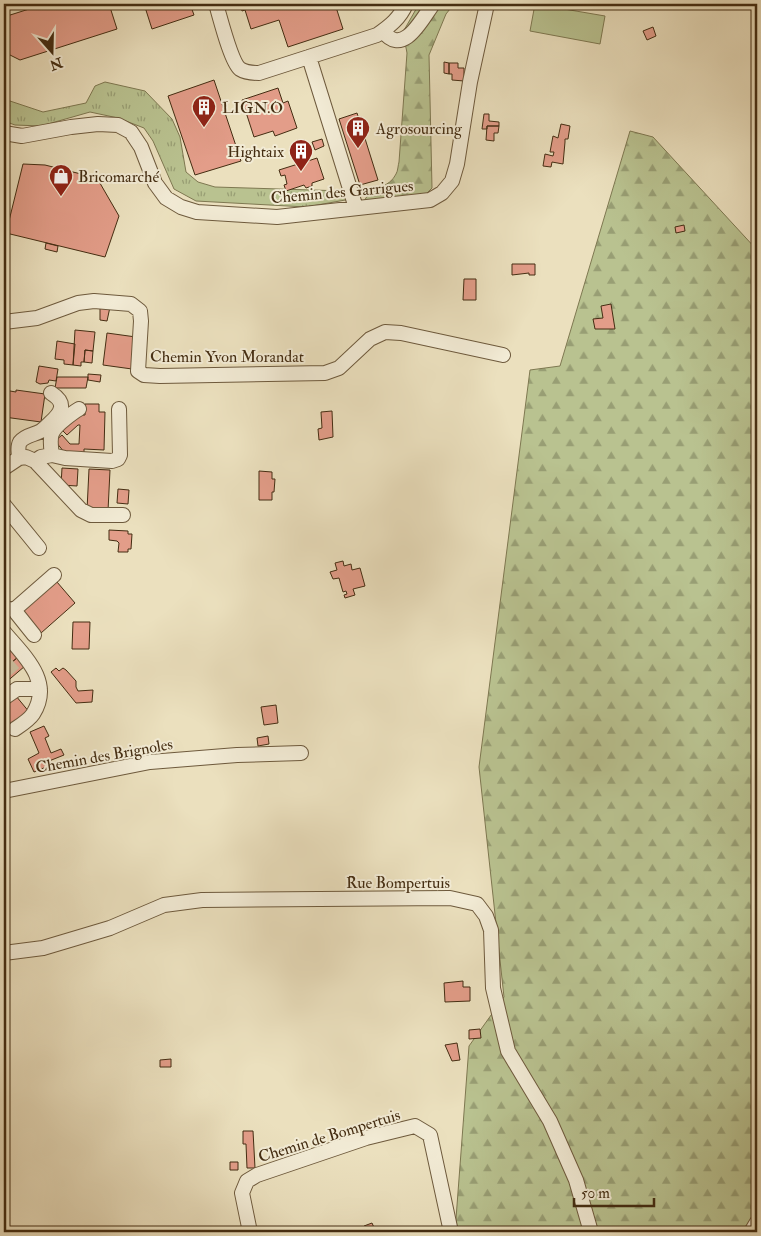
<svg xmlns="http://www.w3.org/2000/svg" width="761" height="1236" font-family="'IM FELL Double Pica',serif">
	<defs>
		<pattern id="grass-tufts" width="24" height="20" patternUnits="userSpaceOnUse" patternTransform="scale(1.25)"><rect width="24" height="20" fill="#b9c290"/><path d="M3 7l-1-3M5 7V3M7 7l1-3M15 17l-1-3M17 17v-4M19 17l1-3" fill="none" stroke="#989e74"/></pattern>
		<pattern id="forest-firs" width="22" height="20" patternUnits="userSpaceOnUse" patternTransform="scale(1.25)"><rect width="22" height="20" fill="#b9c290"/><path d="M5 1l3.5 6h-7zM16 11l3.5 6h-7z" fill="#989e74"/></pattern>
	</defs>
	<rect width="100%" height="100%" fill="#ebe0be"/>
	<filter id="stains"><feTurbulence type="fractalNoise" baseFrequency=".004" numOctaves="4"/><feColorMatrix values="0 0 0 0 .2 0 0 0 0 .09 0 0 0 0 .02 0 0 0 .5 -.17"/></filter>
	<radialGradient id="worn" r=".72"><stop offset=".6" stop-color="#630" stop-opacity="0"/><stop offset="1" stop-color="#630" stop-opacity=".3"/></radialGradient>
	<!-- grass -->
	<path fill="url(#grass-tufts)" stroke="#7e7851" d="M105 82 145 91 172 119 180 137 186 172 198 182 215 187 344 191 351 199 306 207 196 201 174 189 153 141 144 128 118 118 90 112 41 126 15 125 4 121V99L43 112 86 103 95 86Z"/>
	<!-- forest -->
	<path fill="url(#forest-firs)" stroke="#7e7851" d="M419 4H454L446 14 429 55 432 188 423 197 364 201C370 188 390 188 396 174 398 171 398 165 399 162L407 53 403 32Z
		M630 131 653 137 757 250V1232H455L469 1046 504 997 479 767 530 370 560 366Z"/>
	<!-- pitch -->
	<path fill="#b9c290" stroke="#7e7851" d="M535 4 605 16 600 44 530 31Z"/>
	<!-- building -->
	<path fill="#e39d89" stroke="#442d12" d="M45 4H109L117 29 20 60 4 52V12H5L7 16Z
		M144 4H190L194 15 152 29Z
		M240 4H335L343 29 288 47 279 20 251 29 245 10 242 11Z
		M653 27 656 36 647 40 643 31Z
		M444 62 449 63V74L444 73Z
		M449 63H458V68H464V81L452 80V74H449Z
		M214 80 241 161 195 175 168 96Z
		M278 88 283 103 288 101 297 128 275 136 273 131 254 137 242 100Z
		M357 113 378 180 360 185 339 119Z
		M484 114H489V121L499 122V126H487V129H482Z
		M561 124 570 126 568 139H565V142L563 164 552 162 551 167 543 166 545 154 553 156 554 152H550L553 136 558 138Z
		M487 126H499L498 133H494V141L486 140Z
		M322 139 324 146 315 150 312 142Z
		M317 158 324 179 312 183V186L306 188 304 185 286 191 284 185 287 184 285 175 281 176 279 170 298 164V166L305 164V162Z
		M23 164 45 165 97 178 119 216 105 257 6 233Z
		M684 225 685 231 676 233 675 227Z
		M46 243 58 246 57 252 45 249Z
		M512 264H535V275H529V273L512 275Z
		M464 279H476V300H463Z
		M611 304 615 329H595L593 319 603 318 601 306Z
		M100 306 110 307 107 321 100 320Z
		M75 330 95 332 93 351 85 350 84 362H81V366L73 365Z
		M107 333 136 337 132 369 103 365Z
		M57 341 75 344 73 365 64 364V360L55 359Z
		M85 350 93 351 92 363 84 362Z
		M39 366 58 369 56 381 49 380 48 383 40 384 36 382Z
		M88 374 101 375 100 382 88 380Z
		M57 377H88L86 388H55Z
		M4 390 16 392V390L45 394 41 422 4 417Z
		M85 404H99V412H105L104 450 84 449V454L65 453 55 441 62 435 70 444H79L80 425H78L67 435 60 428 74 415H85Z
		M332 411 333 437 319 440 318 429 322 428 321 412Z
		M62 468 78 469 77 486 61 485Z
		M89 469 110 470 108 511 87 510Z
		M259 471 272 472V479H275L274 492H272V500H259Z
		M118 489 129 490 128 504 117 503Z
		M4 512 12 522 7 527 9 530 7 532 9 535 6 537 4 534Z
		M109 530 128 531V534H132L131 549H128V552H118L119 543 117 541 109 540Z
		M343 561 344 566 351 564 352 570 360 568 365 586 353 589 355 595 345 598 344 595 347 594 346 591 343 592 339 578 333 579 330 572 337 570 335 563Z
		M57 582 75 603 41 633 23 611Z
		M73 622H90L89 649H72Z
		M6 642 18 657 4 669V644Z
		M18 657 25 666 4 684V669Z
		M56 668 59 671 63 668 66 670 76 681V687L78 691 93 690 92 702 76 703 51 672Z
		M16 696 30 713 7 732 4 728V707Z
		M276 705 278 723 264 725 261 707Z
		M44 726 49 736 45 738 51 753 61 749 64 755 49 761 51 765 34 772 28 759 39 753 30 732Z
		M268 736 269 744 258 746 257 738Z
		M463 981V987H470V1001L445 1002 444 983Z
		M480 1029 481 1038 469 1039V1030Z
		M457 1043 460 1060 452 1061 445 1045Z
		M171 1059V1067H160V1060Z
		M243 1131H253L255 1168H247L246 1144H243Z
		M230 1162H238V1170H230Z
		M372 1223 376 1232H366L364 1226Z"/>
	<g fill="none" stroke-linecap="round" stroke-linejoin="round">
		<!-- minor-tunnel -->
		<path stroke="#cabc9c" stroke-width="14" stroke-dasharray="14 7" stroke-linecap="butt" d="M4 672 19 659"/>
		<!-- minor casing -->
		<g stroke="#6e5a3d" stroke-width="16">
			<path id="minor" d="M216 4C220 17 231 62 240 69 246 73 253 73 259 73L377 35C390 26 400 18 406 4
				M383 31C403 58 422 19 433 4
				M309 57 356 208
				M4 133 22 136 71 127 98 124 118 125 131 132 141 147 155 183 166 198 181 207 197 212 277 217 430 200 442 193 452 181 457 164 470 82 487 4
				M4 322 37 318 78 303 94 301 131 304 140 311 141 321 138 371 144 375 160 376 325 373 339 368 370 339 385 332 401 333 503 355
				M52 455C49 435 50 431 65 419 70 415 74 412 79 409
				M19 458C19 452 17 447 20 442 25 435 34 435 41 431 44 429 47 426 50 423 62 412 67 403 51 393
				M35 461 41 457 52 455 65 458 112 461 118 459 120 455 119 409
				M4 468 19 458 26 457 35 461 81 510 91 515H123
				M4 505 39 548
				M4 608 14 610 54 575
				M14 610 34 635
				M4 632C23 655 54 681 33 714 29 720 21 725 15 729
				M4 698 17 689H40
				M4 791 150 762 237 755 301 753
				M4 953 43 948 110 928 164 905 202 900 450 898 477 904 486 916 491 930 493 988 508 1051 550 1121 576 1180 591 1232
				M250 1232 242 1193 247 1181 257 1175 366 1138 415 1126 430 1135 451 1232
				M751 1232 757 1222"/>
		</g>
		<!-- minor -->
		<use href="#minor" stroke="#f2ebd5" stroke-width="14"/>
	</g>
	<!-- icons -->
	<defs>
		<g id="building-pin" transform="scale(1.25)"><path d="M0 17L-7.5 6A9.5 9.5 0 1 1 7.5 6Z" fill="#8f2418" stroke="#f2ebd5"/><path d="M-4-6H4V6H1V3H-1V6H-4ZM-2.5-4.3h1.7v1.8h-1.7ZM.8-4.3h1.7v1.8H.8ZM-2.5-1h1.7V.8h-1.7ZM.8-1h1.7V.8H.8Z" fill="#fff"/></g>
		<g id="shop-pin" transform="scale(1.25)"><path d="M0 17L-7.5 6A9.5 9.5 0 1 1 7.5 6Z" fill="#8f2418" stroke="#f2ebd5"/><path d="M-5-2.5h2.3a2.7 3.5 0 0 1 5.4 0H5L5.5 6h-11ZM-1.5-2.5h3a1.5 2.3 0 0 0-3 0Z" fill="#fff"/></g>
	</defs>
	<g fill-rule="evenodd">
		<use href="#building-pin" x="204" y="107"/>
		<use href="#building-pin" x="358" y="128"/>
		<use href="#building-pin" x="301" y="151"/>
		<use href="#shop-pin" x="61" y="176"/>
	</g>
	<g text-anchor="middle" stroke-width="4" stroke-linejoin="round" paint-order="stroke">
		<!-- poi labels -->
		<g font-size="16" fill="#442d12" stroke="#f2ebd5" text-anchor="start">
			<text x="222" y="113">LIGN.O</text>
			<text x="376" y="134">Agrosourcing</text>
			<text x="284" y="157" text-anchor="end">Hightaix</text>
			<text x="78" y="182">Bricomarché</text>
		</g>
		<!-- street labels -->
		<g font-size="16" fill="#442d12" stroke="#f2ebd5">
			<text transform="translate(342 191) rotate(-5)" y="6">Chemin des Garrigues</text>
			<text x="227" y="362">Chemin Yvon Morandat</text>
			<text transform="translate(104 755) rotate(-10)" y="6">Chemin des Brignoles</text>
			<text x="398" y="888">Rue Bompertuis</text>
			<text transform="translate(329 1135) rotate(-17)" y="6">Chemin de Bompertuis</text>
		</g>
	</g>
	<!-- margin -->
	<rect width="761" height="1236" fill="none" stroke="#ebe0be" stroke-width="20"/>
	<rect x="5" y="5" width="751" height="1226" fill="none" stroke="#442d12" stroke-width="2.5"/>
	<rect x="10" y="10" width="741" height="1216" fill="none" stroke="#442d12"/>
	<!-- north arrow -->
	<g transform="translate(52 52) rotate(160)" stroke="#f2ebd5" stroke-width="4" paint-order="stroke">
	<path d="M0-4L9 19L0 12L-9 19Z" fill="#442d12"/>
	<text y="-8" font-size="14" font-weight="bold" text-anchor="middle" fill="#442d12">N</text>
	</g>
	<!-- scale -->
	<path d="M574 1198v8h80v-8" fill="none" stroke="#442d12" stroke-width="2.5"/>
	<text x="581" y="1198" font-size="15" fill="#442d12" stroke="#f2ebd5" stroke-width="4" paint-order="stroke">50 m</text>
	<rect width="100%" height="100%" filter="url(#stains)"/>
	<rect width="100%" height="100%" fill="url(#worn)"/>
</svg>
